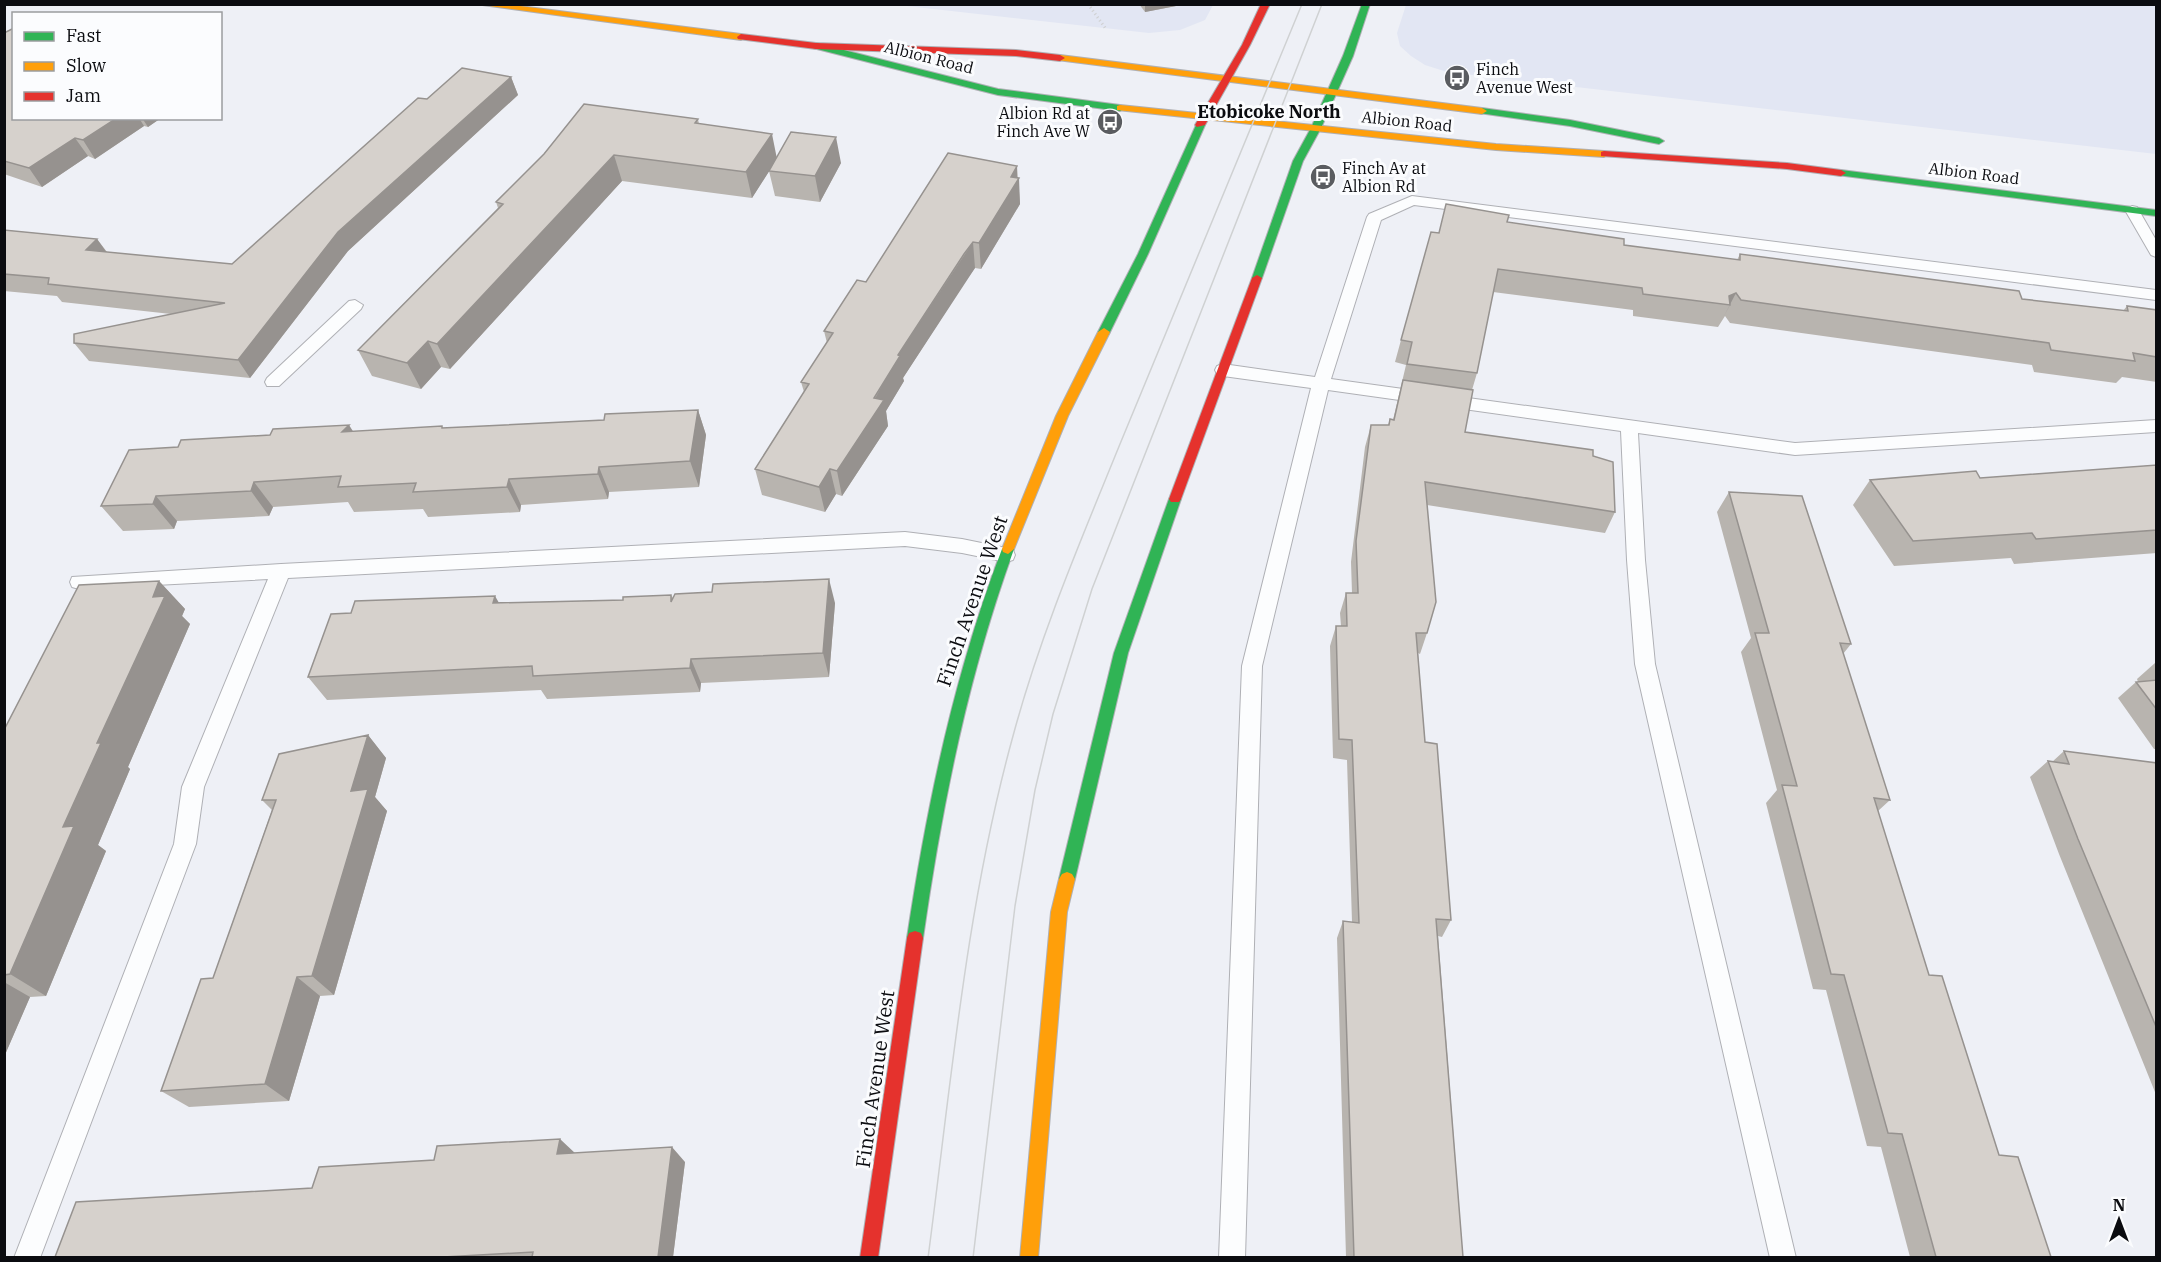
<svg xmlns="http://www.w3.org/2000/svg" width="2161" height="1262" font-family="'IBM Plex Serif',serif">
	<rect width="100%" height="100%" fill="#eef0f6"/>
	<!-- built -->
	<path fill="#e2e6f3" d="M898 5H1213L1205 20 1180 30 1149 33Z
		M1406 5H2156V154L1447 72 1425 65 1411 56 1400 46 1397 33Z"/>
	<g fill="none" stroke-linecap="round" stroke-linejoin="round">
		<!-- lane casing -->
		<g stroke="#afb0b5" stroke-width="2">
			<path id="lane" d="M1412 196 2156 290V300L1414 205 1381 220 1331 379 1795 443 2156 420V432L1795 455 1638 433 1645 560 1655 664 1796 1258H1770L1635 664 1627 560 1621 431 1328 390 1262 666 1245 1258H1219L1242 666 1311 388 1223 376 1217 374 1215 370 1217 366 1223 364 1315 377 1367 217 1369 214Z
				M2132 206 2137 207 2156 240V257L2151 255 2125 210Z
				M355 300 363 305 361 309 279 386H267L265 382 267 378 349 301Z
				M905 532 962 539 1006 548 1013 550 1015 555 1013 560 1006 562 962 553 905 546 288 578 204 787 196 844 40 1258H14L174 844 182 787 268 579 79 589 72 587 70 582 72 577 281 564Z"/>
		</g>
		<!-- fast casing -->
		<g stroke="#afb0b5" stroke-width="2">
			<path id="fast" d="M1362 4H1370L1353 56 1321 128 1303 161 1262 278 1257 281 1253 280 1252 278 1293 161 1311 128 1343 56Z
				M816 43 998 89 1120 105 1125 108 1120 111 998 95 813 48 812 46Z
				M1482 108 1570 120 1659 138 1664 141 1659 144 1570 126 1479 113V109Z
				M1197 123 1205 125 1148 254 1110 332 1108 335H1100L1098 332 1138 254Z
				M1841 170 2156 210V216L1837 175 1836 173Z
				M1175 494 1181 499 1128 653 1075 879 1072 884 1067 886 1062 884 1059 879 1114 653 1169 499Z
				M1008 544 1014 549C968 675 942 805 923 938L921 943 915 945 909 943 907 938C927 805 954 675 1002 549Z"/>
		</g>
		<!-- slow casing -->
		<g stroke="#afb0b5" stroke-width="2">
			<path id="slow" d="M475 4H504L741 34 745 37 741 40Z
				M1060 55 1482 108 1487 111 1482 114 1057 60 1055 58Z
				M1120 105 1496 144 1604 151 1609 154 1604 157 1496 150 1117 110V106Z
				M1104 328 1110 332 1068 416 1014 549 1008 554 1003 552 1002 549 1056 416 1098 332Z
				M1067 872 1072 874 1075 879 1067 912 1038 1258H1020L1051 912 1059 879 1062 874Z"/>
		</g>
		<!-- jam casing -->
		<g stroke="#afb0b5" stroke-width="2">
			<path id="jam" d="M1261 4H1270L1250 45 1205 125 1197 127 1195 125 1242 45Z
				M741 34 816 43 1016 50 1060 55 1065 58 1060 61 1016 56 816 49 738 39 737 37Z
				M1604 151 1787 163 1841 170 1846 173 1841 176 1787 169 1601 156V152Z
				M1257 275 1262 278 1181 499 1179 502H1171L1169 499 1252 278Z
				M915 931 921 933 923 938 878 1258H860L907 938 909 933Z"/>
		</g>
		<!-- path -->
		<path stroke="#d0d1d3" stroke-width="3" stroke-dasharray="1 3" stroke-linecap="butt" d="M1088 4 1106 29"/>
		<!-- lane -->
		<use href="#lane" fill="#fcfdfe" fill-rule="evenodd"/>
		<!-- fast -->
		<use href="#fast" fill="#30b455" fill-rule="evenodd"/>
		<!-- slow -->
		<use href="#slow" fill="#ff9f0a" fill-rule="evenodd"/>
		<!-- jam -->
		<use href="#jam" fill="#e5322d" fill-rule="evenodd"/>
		<!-- tram -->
		<path stroke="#cfd1d2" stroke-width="1.5" d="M928 1258C951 1084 966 906 1013 736 1040 635 1081 540 1120 444 1180 297 1242 151 1302 4
			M973 1258 1015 906 1035 790 1053 714 1092 589 1322 4"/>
	</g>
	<!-- wall -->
	<path fill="#b8b4af" d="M1139 4H1177L1176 6 1145 12Z
		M4 33 14 118H161L148 127 144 126 95 159 88 156 42 187 4 174Z
		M511 77 518 95 348 251 250 378 89 361 74 343 171 314 62 302 57 296 4 291V230L97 239 107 252 232 264 427 99Z
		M698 119 699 124 777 157 841 163 820 202 775 196 769 171 752 198 622 181 450 369 441 367 421 389 372 376 358 350 498 208 496 202Z
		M1017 166 1020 204 981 269 975 268 966 280 903 378 904 381 886 411 888 426 842 496 836 494 825 512 762 495 755 469 804 392 801 382 827 343 824 331 866 282Z
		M1507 222 1624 245 1737 260 1740 254 2022 299 2123 311 2127 306 2157 310V382L2122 377 2116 383 2034 372 2032 365 1730 323 1725 316 1718 327 1633 316V310L1493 292 1477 373 1472 390 1465 432 1593 456 1615 512 1605 533 1427 505V633L1420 654 1418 653 1425 742 1451 920 1442 937 1438 936 1463 1257H1346L1337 938 1343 921 1352 922 1347 760 1333 758 1330 646 1336 626H1341L1340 613 1346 593H1352L1351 562 1365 447 1371 425H1388L1390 419 1393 420 1406 365 1395 362 1401 340 1439 233Z
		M698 410 706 435 699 487 609 492 608 499 521 505 520 512 428 517 423 509 354 512 348 502 273 507 269 516 177 521 174 529 123 531 101 506 178 447 353 431 443 428 604 420Z
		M2157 465V553L2014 564 2011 558 1894 566 1853 505 1870 480 1980 478Z
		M1729 492 1851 644 1843 654 1890 800 1878 811 1929 975 1999 1155 2051 1257H1910L1881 1147 1867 1146 1826 990 1813 989 1766 803 1777 790 1741 652 1751 638 1717 512Z
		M159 581 185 609 182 616 190 624 128 767 130 769 98 845 106 851 46 996 30 997 4 1057V730Z
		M671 595 673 598 835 603 829 677 701 683 700 692 547 699 541 690 327 700 308 677 351 613 499 603 623 600Z
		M2155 663H2157V749H2154L2118 698 2136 682H2138L2137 679Z
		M368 735 386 758 375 797 387 811 334 995 320 996 289 1101 189 1107 161 1091 213 978 272 810 262 800Z
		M2064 751 2157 763V1097L2059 854 2030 777 2048 761 2052 762Z
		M685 1162 673 1257H55L312 1188Z"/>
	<!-- shaded-wall -->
	<path fill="#96928f" d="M1145 4H1177L1176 6 1145 12Z
		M511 77 518 95 348 251 250 378 238 360 338 232Z
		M117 118H139L144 126 95 159 83 140Z
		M142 118H161L148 127Z
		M772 134 777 159 752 198 746 172Z
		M836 137 841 163 820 202 815 176Z
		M75 138 88 156 42 187 29 168Z
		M614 155 622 181 450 369 437 344Z
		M1017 166V180L1019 178 1020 204 981 269 979 243 1011 177Z
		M97 239 110 257 86 250Z
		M973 242 975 268 903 378 904 381 886 411 888 426 842 496 837 471 898 355Z
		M1736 293 1724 316 1730 305 1729 296Z
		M428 341 441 367 421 389 407 363Z
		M698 410 706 435 699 487 690 461Z
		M349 425 365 450 342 432Z
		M599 467 609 492 608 499 598 474Z
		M830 469 836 494 825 512 819 487Z
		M509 479 521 505 520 512 507 487Z
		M254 482 273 507 269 516 251 491Z
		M156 496 177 521 174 529 153 504Z
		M829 579 835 603 829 677 823 653Z
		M159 581 185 609 182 616 190 624 128 767 130 769 98 845 106 851 46 996 10 974 63 827 97 743Z
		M495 596 509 620 493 603Z
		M691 659 701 683 700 692 690 668Z
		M368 735 386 758 375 797 387 811 334 995 312 976 351 791Z
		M297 977 320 996 289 1101 265 1084Z
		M4 982 30 997 4 1057Z
		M560 1139 576 1154H557Z
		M672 1147 685 1162 673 1257H658Z"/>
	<!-- building -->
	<path fill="#d6d1cc" stroke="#96928f" stroke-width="1.5" d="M14 28V118H117L83 140 75 138 29 168 4 161V33Z
		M462 68 511 77 338 232 238 360 74 343V334L225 303 48 284 49 278 4 274V230L97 239 86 250 232 264 418 98 427 99Z
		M584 104 698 119 695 123 772 134 746 172 614 155 437 344 428 341 407 363 358 350 503 204 496 202 544 154Z
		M791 132 836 137 815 176 769 171Z
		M948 153 1017 166 1011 177 1019 178 979 243 973 242 964 254 898 355 900 356 874 398 884 400 837 471 830 469 819 487 755 469 809 384 801 382 833 333 824 331 857 280 866 282Z
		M1446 204 1509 215 1507 222 1624 239V245L1740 260V254L2019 291 2022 299 2128 311 2127 306 2157 310V357L2133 353 2135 361 2051 350 2049 343 1741 300 1736 293 1729 296 1730 305 1643 294 1642 288 1498 269 1477 373 1407 364 1412 342 1401 340 1431 232 1439 233Z
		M1403 380 1473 390 1465 432 1593 450V456L1613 462 1615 512 1425 482 1436 602 1427 633H1416L1425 742 1437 744 1451 920 1436 919 1463 1257H1354L1343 921 1359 923 1352 740 1339 739 1336 626H1347L1346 593H1358L1356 541 1371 425H1389L1390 419 1394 420Z
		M698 410 690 461 599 467 598 474 509 479 507 487 413 492 416 483 338 487 341 476 254 482 251 491 156 496 153 504 101 506 129 450 178 447 181 440 270 435 273 429 349 425 342 432 442 426V428L604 420 605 414Z
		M2157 465V530L2036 539 2032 533 1913 541 1870 480 1976 471 1980 478Z
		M1729 492 1802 496 1851 644 1840 643 1890 800 1874 798 1929 975 1942 976 1999 1155 2018 1157 2051 1257H1936L1902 1134 1888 1133 1844 975 1831 974 1782 785 1797 786 1755 633H1769Z
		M829 579 823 653 691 659 690 668 533 676 532 666 308 677 331 614 351 613 355 601 495 596 493 603 623 600V597L671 595V602L675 594 712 592 713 584Z
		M159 581 153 597 165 596 97 743H101L63 827 74 826 10 974 4 975V730L79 585Z
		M2157 680V710L2136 682Z
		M368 735 351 791 368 789 312 976 297 977 265 1084 161 1091 201 979 213 978 276 800H262L279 754Z
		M2064 751 2157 763V1029L2078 839 2048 761 2069 764Z
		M560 1139 557 1154 672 1147 658 1257H532L533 1252 443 1257H55L76 1202 312 1188 319 1167 434 1160 437 1146Z"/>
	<!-- icons -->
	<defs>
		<g id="bus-disc" transform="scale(1.35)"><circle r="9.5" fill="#5a5c60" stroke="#fbfcfe"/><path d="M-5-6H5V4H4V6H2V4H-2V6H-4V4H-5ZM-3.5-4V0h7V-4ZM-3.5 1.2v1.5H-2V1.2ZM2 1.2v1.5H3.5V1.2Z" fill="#fff"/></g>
	</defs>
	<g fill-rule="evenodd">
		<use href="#bus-disc" x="1457" y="78"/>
		<use href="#bus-disc" x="1110" y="122"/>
		<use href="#bus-disc" x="1323" y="177"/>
	</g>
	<g text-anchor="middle" stroke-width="6" stroke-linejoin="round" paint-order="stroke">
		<!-- far-street labels -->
		<g font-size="16" fill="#0b0c10" stroke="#fbfcfe">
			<text transform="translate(929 57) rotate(14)" y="6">Albion Road</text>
			<text transform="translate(1407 121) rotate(6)" y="6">Albion Road</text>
			<text transform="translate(1974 173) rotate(7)" y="6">Albion Road</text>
		</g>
		<!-- far-poi labels -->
		<g font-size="16" fill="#0b0c10" stroke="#fbfcfe" text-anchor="start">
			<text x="1476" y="75">Finch<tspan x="1476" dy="18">Avenue West</tspan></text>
			<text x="1090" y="119" text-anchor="end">Albion Rd at<tspan x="1090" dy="18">Finch Ave W</tspan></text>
			<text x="1342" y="174">Finch Av at<tspan x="1342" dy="18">Albion Rd</tspan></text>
		</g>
		<!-- far-quarter labels -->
		<g font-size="18" font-weight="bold" fill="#0b0c10" stroke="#fbfcfe">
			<text x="1269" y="118">Etobicoke North</text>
		</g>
		<!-- street labels -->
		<g font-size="20" fill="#0b0c10" stroke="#fbfcfe">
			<text transform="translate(972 601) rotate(-71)" y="7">Finch Avenue West</text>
			<text transform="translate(875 1079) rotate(-82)" y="7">Finch Avenue West</text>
		</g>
	</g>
	<!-- border -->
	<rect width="2161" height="1262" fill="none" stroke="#0b0c10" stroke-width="12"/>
	<!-- legend -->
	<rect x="12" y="12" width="210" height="108" fill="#fbfcfe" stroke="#9b9c9f" stroke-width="1.5"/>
	<rect x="24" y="32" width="30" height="9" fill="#30b455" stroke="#9b9c9f" stroke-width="1.5"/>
	<text x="66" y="42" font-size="18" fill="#0b0c10">Fast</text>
	<rect x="24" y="62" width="30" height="9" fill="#ff9f0a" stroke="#9b9c9f" stroke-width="1.5"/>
	<text x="66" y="72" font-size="18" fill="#0b0c10">Slow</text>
	<rect x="24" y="92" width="30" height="9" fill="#e5322d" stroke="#9b9c9f" stroke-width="1.5"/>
	<text x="66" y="102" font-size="18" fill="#0b0c10">Jam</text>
	<!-- north arrow -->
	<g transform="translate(2119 1220)" stroke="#fbfcfe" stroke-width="4.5" paint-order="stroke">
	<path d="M0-4.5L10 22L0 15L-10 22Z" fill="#0b0c10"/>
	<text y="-9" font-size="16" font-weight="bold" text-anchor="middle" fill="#0b0c10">N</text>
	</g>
</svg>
